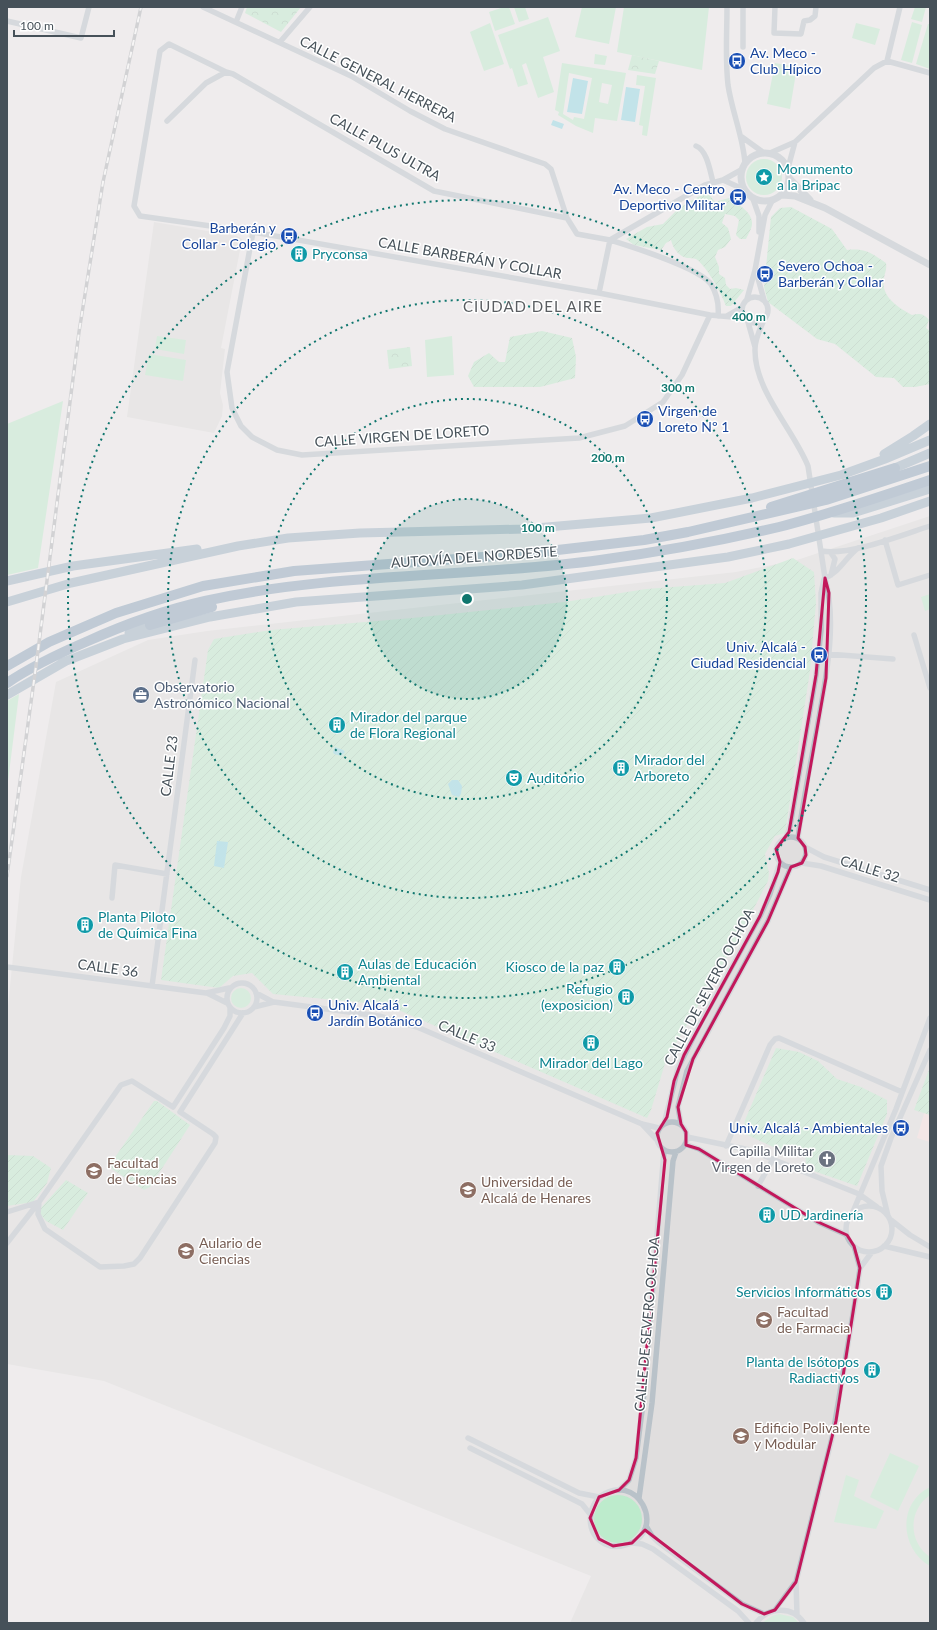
<svg xmlns="http://www.w3.org/2000/svg" width="937" height="1630" font-family="Lato,sans-serif">
	<defs>
		<pattern id="park-crowns" width="20" height="18" patternUnits="userSpaceOnUse"><rect width="20" height="18" fill="#bdebcc"/><path d="M2 6a3 3 0 1 1 6 0M12 15a3 3 0 1 1 6 0" fill="none" stroke="#a4cbb1"/></pattern>
		<pattern id="garden-furrows" width="10" height="10" patternUnits="userSpaceOnUse"><rect width="10" height="10" fill="#bdebcc"/><path d="M-1 1l2-2M0 10L10 0M9 11l2-2" fill="none" stroke="#a4cbb1"/></pattern>
	</defs>
	<rect width="100%" height="100%" fill="#efeced"/>
	<!-- education -->
	<path fill="#e0dede" d="M154 222 237 236 242 239 244 245 243 251 240 250 221 348 225 349 220 393 223 405 222 416 214 433 127 417Z
		M930 516V1623H570L591 1576 104 1381 7 1364V1016L21 877 56 682 148 640 207 631 736 572 797 560Z"/>
	<!-- medical -->
	<path fill="#f9dedd" d="M930 1093V1142L917 1138Z"/>
	<!-- grass -->
	<path fill="#bdebcc" fill-rule="evenodd" d="M504 7H509L515 24 495 31 489 12Z
		M514 7H525L529 19 519 22Z
		M582 7H616L609 44 575 37Z
		M624 7H709L702 70 617 52Z
		M915 7H926L922 22 911 19Z
		M548 17 560 51 543 57 554 92 538 98 526 63 522 65 528 84 518 87 512 68 510 69 498 35Z
		M912 22 922 25 912 63 901 60Z
		M490 23 504 64 484 71 470 32Z
		M856 23 880 29 875 45 852 38Z
		M928 24H930V69L916 64Z
		M595 54 607 56 605 65 594 64Z
		M562 63 626 73 617 121 595 118 593 133 576 126 558 115 559 112 555 110ZM569 73 592 78 584 119 574 117 573 120 563 114ZM602 83 612 85 608 104 599 102Z
		M775 63 797 67 790 109 767 104Z
		M637 75 656 78 647 136 642 135 643 126 639 125 645 86 636 85Z
		M746 177a18 18 0 1 1 36 0a18 18 0 1 1-36 0Z
		M157 336 186 340 184 354 155 349Z
		M452 336 454 375 427 377 425 340Z
		M149 354 186 360 183 381 145 375Z
		M63 401 38 568 7 575V424Z
		M930 594V609L925 611 921 597Z
		M19 694 7 789V701Z
		M231 998a10 10 0 1 1 20 0a10 10 0 1 1-20 0Z
		M890 1453 919 1466 898 1511 870 1497Z
		M846 1475 859 1480 854 1496 884 1511 876 1529 834 1522Z
		M930 1487V1495C908 1510 908 1542 930 1557V1566C900 1549 897 1503 930 1487Z
		M594 1519a24 24 0 1 1 48 0a24 24 0 1 1-48 0Z
		M779 1614 793 1617 799 1623H762L772 1616Z"/>
	<!-- park -->
	<path fill="url(#park-crowns)" d="M247 7H301L281 32 245 13Z
		M632 55 659 61 655 74 628 70Z
		M410 347 412 366 389 369 387 350Z"/>
	<!-- garden -->
	<path fill="url(#garden-furrows)" d="M707 192 715 202 729 198C737 204 753 212 752 224 752 228 748 235 746 239H740L736 235 739 220 735 216 725 214 722 223 728 228 731 239 725 247 718 250 715 257 719 267V274L725 278 726 285 730 289 736 288 744 290 731 306H726C721 293 708 268 696 259 693 258 690 258 687 258 678 256 673 248 671 240L666 243 661 250 634 245 626 239 647 227 663 224 680 207Z
		M791 207 832 229 847 250C866 248 871 253 886 263 887 270 885 272 884 278 880 297 899 308 912 315 920 313 924 314 929 320L926 328 930 331V384L915 387H903L894 378 876 377 835 344 817 339 768 302 764 287 771 217 780 208Z
		M542 331 572 338 576 357 575 378 540 387H474L468 376 474 362 489 353 499 362H505L510 337Z
		M793 558 814 572 816 603 810 671 785 833 775 836 765 854 769 873 768 881 740 935 666 1060 651 1110 647 1118 387 1005 273 994 252 973 233 976 219 988 161 980 208 650 214 639 271 630 412 618 564 602 646 589 725 583Z
		M776 1048 799 1052 818 1061 837 1079 861 1087 887 1100V1114L857 1186 805 1168 806 1159 799 1152 786 1153 743 1133 745 1120Z
		M930 1067V1115L914 1110Z
		M154 1101H157L190 1125 150 1187 144 1190 112 1169 111 1163Z
		M7 1155 33 1156 51 1168 47 1183 33 1202 7 1206Z
		M66 1180 88 1193 63 1230 46 1221 38 1211Z"/>
	<!-- water -->
	<path fill="#8cd7e5" d="M573 78 588 81 582 114 567 112Z
		M626 87 640 89 635 122 621 120Z
		M553 120 564 124 562 129 551 125Z
		M335 747 343 750 345 752 341 756 334 754 333 752Z
		M452 780H458L462 786 461 794 459 797 452 795 448 784Z
		M217 841 228 842 224 868 214 866Z"/>
	<g fill="none" stroke-linecap="round" stroke-linejoin="round">
		<!-- minor -->
		<path stroke="#b9c2c9" stroke-width="5.5" d="M203 7 351 76 410 111 445 129 545 164 551 169 567 218 577 234 610 240 705 185 723 180
			M727 7C727 33 725 59 728 85 732 112 743 136 745 163
			M743 7V47
			M775 7 774 33 801 34 804 21 810 20 815 16 816 7
			M7 21 81 38 89 7
			M236 22 242 7
			M280 42 310 7
			M887 61 900 7
			M226 72 169 44 160 51 134 206 140 216 253 232 599 293 710 315 743 318
			M167 121 206 83 226 72 233 74 434 191 567 218
			M742 137 764 153
			M696 146C707 150 710 171 713 182
			M770 153 795 142 874 68 887 61 930 73
			M788 168 795 142
			M741 170 723 180 743 189
			M753 199 759 216V232
			M253 232 227 372 232 408 241 426 252 437 277 450 302 455 579 438 625 426 663 402 682 375 710 315
			M756 271 764 300
			M599 293 610 240C632 247 698 267 711 284 717 294 719 306 718 316
			M742 310a13 13 0 1 1 26 0a13 13 0 1 1-26 0Z
			M747 299 755 270 765 215 772 201
			M727 316 741 308
			M764 320C760 329 755 339 755 349 754 390 793 429 808 466L825 578C838 625 825 682 817 729 810 766 803 802 798 838
			M748 322 755 347
			M885 540 898 585 930 575
			M822 551C849 556 902 535 930 526
			M831 553 835 559 831 575
			M825 578C839 573 846 557 858 548
			M914 635 930 688
			M828 654 893 659
			M776 852a15 15 0 1 1 30 0a15 15 0 1 1-30 0Z
			M786 837 790 826 816 675 821 631V593L824 579
			M805 847 824 857 930 890
			M802 863 821 866 930 900
			M112 898 115 865 167 874
			M7 967 206 993 229 988
			M227 998a15 15 0 1 1 30 0a15 15 0 1 1-30 0Z
			M152 986 195 660
			M207 993 227 1003
			M256 993 273 1002
			M254 1007 274 1002 379 1016 417 1027 642 1124 659 1128
			M230 1008V1016L224 1028 173 1107 132 1081 121 1085 39 1202 38 1214 45 1229 100 1267 124 1266 134 1264 140 1258 215 1143 216 1137 213 1134 180 1112 243 1013
			M657 1137a15 15 0 1 1 30 0a15 15 0 1 1-30 0Z
			M642 1124 656 1139
			M664 1124 678 1068 700 1024 760 916 770 894 780 862
			M681 1124 678 1107 687 1071 768 921 791 867
			M687 1137 750 1150 859 1194 877 1207
			M685 1144 699 1149 818 1222 847 1235
			M726 1146 770 1045 775 1039 779 1038 902 1092
			M758 1186 773 1159
			M846 1229a23 23 0 1 1 46 0a23 23 0 1 1-46 0Z
			M7 1212 39 1202
			M852 1214 896 1109 930 1018
			M888 1216 882 1191 881 1166 891 1138 930 1050
			M891 1220 910 1235 930 1247
			M7 1243 39 1202
			M884 1246 930 1257
			M860 1268 872 1252
			M468 1438 579 1493 599 1497C638 1469 667 1530 629 1544 621 1547 613 1548 605 1544 586 1534 587 1511 599 1497
			M470 1448 582 1504 590 1514
			M619 1490 629 1480 636 1458 643 1403 664 1151
			M639 1498 652 1403 673 1161 676 1152
			M646 1526 652 1536 658 1542 742 1604 764 1614
			M632 1543 642 1544 653 1549 738 1611 749 1623
			M775 1610 794 1584
			M797 1615 796 1582 833 1434 856 1296 860 1268 854 1246
			M756 1623C768 1607 792 1605 804 1623"/>
		<!-- tertiary -->
		<path stroke="#b9c2c9" stroke-width="7" d="M741 177a24 24 0 1 1 48 0a24 24 0 1 1-48 0Z
			M789 178 810 200
			M782 195 795 196 825 208 930 265"/>
		<!-- trunk -->
		<path stroke="#9aafc2" stroke-width="9" d="M884 454 913 436 930 424
			M895 468 930 453
			M834 513H853L930 489
			M7 581 73 566 197 549
			M7 602 71 583 238 546 288 538 360 533 524 529 651 518 752 498 841 475 885 459 930 440
			M129 633 150 625
			M61 663 123 639 210 617 296 602 522 585 728 557 789 544 881 518 930 501
			M7 695 66 661"/>
		<!-- motorway -->
		<path stroke="#87a1b9" stroke-width="10" d="M771 507 895 468
			M150 625 212 607
			M7 666 49 642 116 613 203 586 294 571 523 554 644 540 688 532 826 500 930 466
			M7 683C32 666 60 653 88 641 126 624 165 610 205 601 335 572 469 578 600 560 660 552 720 541 779 527 830 514 880 497 930 480"/>
		<!-- rail casing -->
		<g stroke="#afb2b7" stroke-width="3.5">
			<path id="rail" d="M7 876 36 666 79 332 103 182 141 7"/>
		</g>
		<!-- rail -->
		<use href="#rail" stroke="#fff" stroke-width="2" stroke-dasharray="6" stroke-linecap="butt"/>
	</g>
	<!-- marked area -->
	<path d="M0 0H937V1630H0ZM825 578 829 593 826 678 798 838 805 847 806 855 802 863 791 867 768 921 693 1059 678 1107 681 1124 686 1132V1145L699 1149 818 1222 847 1235 854 1246 860 1268 836 1421 796 1582 775 1610 764 1614 742 1604 645 1530 632 1543 613 1546 599 1539 590 1518 599 1497 619 1490 629 1480 636 1458 665 1160 657 1133 667 1117 674 1081 684 1055 760 916 778 872 780 862 776 849 789 832 816 675Z" fill="#efeced" fill-opacity=".55" fill-rule="evenodd"/>
	<path fill="none" stroke="#c2185b" stroke-width="3" stroke-linejoin="round" d="M825 578 829 593 826 678 798 838 805 847 806 855 802 863 791 867 768 921 693 1059 678 1107 681 1124 686 1132V1145L699 1149 818 1222 847 1235 854 1246 860 1268 836 1421 796 1582 775 1610 764 1614 742 1604 645 1530 632 1543 613 1546 599 1539 590 1518 599 1497 619 1490 629 1480 636 1458 665 1160 657 1133 667 1117 674 1081 684 1055 760 916 778 872 780 862 776 849 789 832 816 675Z"/>
	<!-- distance rings -->
	<circle cx="467" cy="599" r="100" fill="#0f766e" fill-opacity=".12"/>
	<g fill="none" stroke="#0f766e" stroke-width="2" stroke-dasharray="2 4">
		<circle cx="467" cy="599" r="100"/>
		<circle cx="467" cy="599" r="200"/>
		<circle cx="467" cy="599" r="299"/>
		<circle cx="467" cy="599" r="399"/>
	</g>
	<!-- icons -->
	<defs>
		<g id="bus-disc" transform="scale(0.9)"><circle r="9.5" fill="#1a4fb4" stroke="#fff"/><path d="M-5-6H5V4H4V6H2V4H-2V6H-4V4H-5ZM-3.5-4V0h7V-4ZM-3.5 1.2v1.5H-2V1.2ZM2 1.2v1.5H3.5V1.2Z" fill="#fff"/></g>
		<g id="sight-disc" transform="scale(0.9)"><circle r="9.5" fill="#0f9aa8" stroke="#fff"/><path d="M0-6L1.8-2.2L6-1.7L2.9 1.2L3.7 5.4L0 3.3L-3.7 5.4L-2.9 1.2L-6-1.7L-1.8-2.2Z" fill="#fff"/></g>
		<g id="building-disc" transform="scale(0.9)"><circle r="9.5" fill="#0f9aa8" stroke="#fff"/><path d="M-4-6H4V6H1V3H-1V6H-4ZM-2.5-4.3h1.7v1.8h-1.7ZM.8-4.3h1.7v1.8H.8ZM-2.5-1h1.7V.8h-1.7ZM.8-1h1.7V.8H.8Z" fill="#fff"/></g>
		<g id="office-disc" transform="scale(0.9)"><circle r="9.5" fill="#5c6f8a" stroke="#fff"/><path d="M-6-3h4V-5.5h4V-3h4V5H-6ZM-1-4.5V-3h2v-1.5ZM-6 0V1H6V0Z" fill="#fff"/></g>
		<g id="theatre-disc" transform="scale(0.9)"><circle r="9.5" fill="#0f9aa8" stroke="#fff"/><path d="M-5-5.5Q0-4 5-5.5V0Q5 5 0 6Q-5 5-5 0ZM-3.3-2.5H-1v1.5H-3.3ZM1-2.5H3.3v1.5H1ZM-2.8 1Q0 5.5 2.8 1Z" fill="#fff"/></g>
		<g id="church-disc" transform="scale(0.9)"><circle r="9.5" fill="#6b7280" stroke="#fff"/><path d="M-1.2-6h2.4v3.5h3.3v2.4h-3.3V6h-2.4V-.1h-3.3v-2.4h3.3Z" fill="#fff"/></g>
		<g id="university-disc" transform="scale(0.9)"><circle r="9.5" fill="#8d6e63" stroke="#fff"/><path d="M0-5L7-2L0 1L-7-2ZM-4 1L0 2.5L4 1V4Q0 6-4 4Z" fill="#fff"/></g>
	</defs>
	<g fill-rule="evenodd">
		<use href="#bus-disc" x="737" y="61"/>
		<use href="#sight-disc" x="764" y="177"/>
		<use href="#bus-disc" x="738" y="197"/>
		<use href="#bus-disc" x="289" y="236"/>
		<use href="#building-disc" x="299" y="254"/>
		<use href="#bus-disc" x="765" y="274"/>
		<use href="#bus-disc" x="645" y="419"/>
		<use href="#bus-disc" x="819" y="655"/>
		<use href="#office-disc" x="141" y="695"/>
		<use href="#building-disc" x="337" y="725"/>
		<use href="#building-disc" x="621" y="768"/>
		<use href="#theatre-disc" x="514" y="778"/>
		<use href="#building-disc" x="85" y="925"/>
		<use href="#building-disc" x="617" y="967"/>
		<use href="#building-disc" x="345" y="972"/>
		<use href="#building-disc" x="626" y="997"/>
		<use href="#bus-disc" x="315" y="1013"/>
		<use href="#building-disc" x="591" y="1043"/>
		<use href="#bus-disc" x="901" y="1128"/>
		<use href="#church-disc" x="827" y="1159"/>
		<use href="#university-disc" x="94" y="1171"/>
		<use href="#university-disc" x="468" y="1190"/>
		<use href="#building-disc" x="767" y="1215"/>
		<use href="#university-disc" x="186" y="1251"/>
		<use href="#building-disc" x="884" y="1292"/>
		<use href="#university-disc" x="764" y="1320"/>
		<use href="#building-disc" x="872" y="1370"/>
		<use href="#university-disc" x="741" y="1436"/>
	</g>
	<g text-anchor="middle" stroke-width="3" stroke-linejoin="round" paint-order="stroke">
		<!-- transit labels -->
		<g font-size="14" fill="#164399" stroke="#fff" text-anchor="start">
			<text x="750" y="58">Av. Meco -<tspan x="750" dy="16">Club Hípico</tspan></text>
			<text x="725" y="194" text-anchor="end">Av. Meco - Centro<tspan x="725" dy="16">Deportivo Militar</tspan></text>
			<text x="276" y="233" text-anchor="end">Barberán y<tspan x="276" dy="16">Collar - Colegio</tspan></text>
			<text x="778" y="271">Severo Ochoa -<tspan x="778" dy="16">Barberán y Collar</tspan></text>
			<text x="658" y="416">Virgen de<tspan x="658" dy="16">Loreto Nº 1</tspan></text>
			<text x="806" y="652" text-anchor="end">Univ. Alcalá -<tspan x="806" dy="16">Ciudad Residencial</tspan></text>
			<text x="328" y="1010">Univ. Alcalá -<tspan x="328" dy="16">Jardín Botánico</tspan></text>
			<text x="888" y="1133" text-anchor="end">Univ. Alcalá - Ambientales</text>
		</g>
		<!-- street labels -->
		<g font-size="14" fill="#465159" stroke="#fff">
			<text transform="translate(378 79) rotate(27)" y="5">CALLE GENERAL HERRERA</text>
			<text transform="translate(385 147) rotate(29)" y="5">CALLE PLUS ULTRA</text>
			<text transform="translate(470 258) rotate(10)" y="5">CALLE BARBERÁN Y COLLAR</text>
			<text transform="translate(402 436) rotate(-4)" y="5">CALLE VIRGEN DE LORETO</text>
			<text transform="translate(474 557) rotate(-4)" y="5">AUTOVÍA DEL NORDESTE</text>
			<text transform="translate(169 766) rotate(-83)" y="5">CALLE 23</text>
			<text transform="translate(870 869) rotate(17)" y="5">CALLE 32</text>
			<text transform="translate(108 968) rotate(8)" y="5">CALLE 36</text>
			<text transform="translate(709 987) rotate(-62)" y="5">CALLE DE SEVERO OCHOA</text>
			<text transform="translate(467 1036) rotate(23)" y="5">CALLE 33</text>
			<text transform="translate(647 1324) rotate(-85)" y="5">CALLE DE SEVERO OCHOA</text>
		</g>
		<!-- culture labels -->
		<g font-size="14" fill="#0d838f" stroke="#fff" text-anchor="start">
			<text x="777" y="174">Monumento<tspan x="777" dy="16">a la Bripac</tspan></text>
			<text x="312" y="259">Pryconsa</text>
			<text x="350" y="722">Mirador del parque<tspan x="350" dy="16">de Flora Regional</tspan></text>
			<text x="634" y="765">Mirador del<tspan x="634" dy="16">Arboreto</tspan></text>
			<text x="527" y="783">Auditorio</text>
			<text x="98" y="922">Planta Piloto<tspan x="98" dy="16">de Química Fina</tspan></text>
			<text x="358" y="969">Aulas de Educación<tspan x="358" dy="16">Ambiental</tspan></text>
			<text x="604" y="972" text-anchor="end">Kiosco de la paz</text>
			<text x="613" y="994" text-anchor="end">Refugio<tspan x="613" dy="16">(exposicion)</tspan></text>
			<text x="591" y="1068" text-anchor="middle">Mirador del Lago</text>
			<text x="780" y="1220">UD Jardinería</text>
			<text x="871" y="1297" text-anchor="end">Servicios Informáticos</text>
			<text x="859" y="1367" text-anchor="end">Planta de Isótopos<tspan x="859" dy="16">Radiactivos</tspan></text>
		</g>
		<!-- service labels -->
		<g font-size="14" fill="#4e5e75" stroke="#fff" text-anchor="start">
			<text x="154" y="692">Observatorio<tspan x="154" dy="16">Astronómico Nacional</tspan></text>
		</g>
		<!-- worship labels -->
		<g font-size="14" fill="#5b616d" stroke="#fff" text-anchor="end">
			<text x="814" y="1156">Capilla Militar<tspan x="814" dy="16">Virgen de Loreto</tspan></text>
		</g>
		<!-- education labels -->
		<g font-size="14" fill="#785e54" stroke="#fff" text-anchor="start">
			<text x="107" y="1168">Facultad<tspan x="107" dy="16">de Ciencias</tspan></text>
			<text x="481" y="1187">Universidad de<tspan x="481" dy="16">Alcalá de Henares</tspan></text>
			<text x="199" y="1248">Aulario de<tspan x="199" dy="16">Ciencias</tspan></text>
			<text x="777" y="1317">Facultad<tspan x="777" dy="16">de Farmacia</tspan></text>
			<text x="754" y="1433">Edificio Polivalente<tspan x="754" dy="16">y Modular</tspan></text>
		</g>
		<!-- neighbourhood labels -->
		<g font-size="15" letter-spacing="1" fill="#5a5d61" stroke="#fff">
			<text x="533" y="312">CIUDAD DEL AIRE</text>
		</g>
	</g>
	<circle cx="467" cy="599" r="6" fill="#0f766e" stroke="#fff" stroke-width="2"/>
	<g font-size="12" text-anchor="middle" font-weight="bold" fill="#0f766e" stroke="#fff" stroke-width="3" stroke-linejoin="round" paint-order="stroke">
		<text x="749" y="321">400 m</text>
		<text x="678" y="392">300 m</text>
		<text x="608" y="462">200 m</text>
		<text x="538" y="532">100 m</text>
	</g>
	<!-- border -->
	<rect width="937" height="1630" fill="none" stroke="#465159" stroke-width="16"/>
	<!-- scale -->
	<path d="M14 30v6h100v-6" fill="none" stroke="#465159" stroke-width="2"/>
	<text x="20" y="30" font-size="12" fill="#465159" stroke="#ffffff" stroke-width="3" paint-order="stroke">100 m</text>
</svg>
